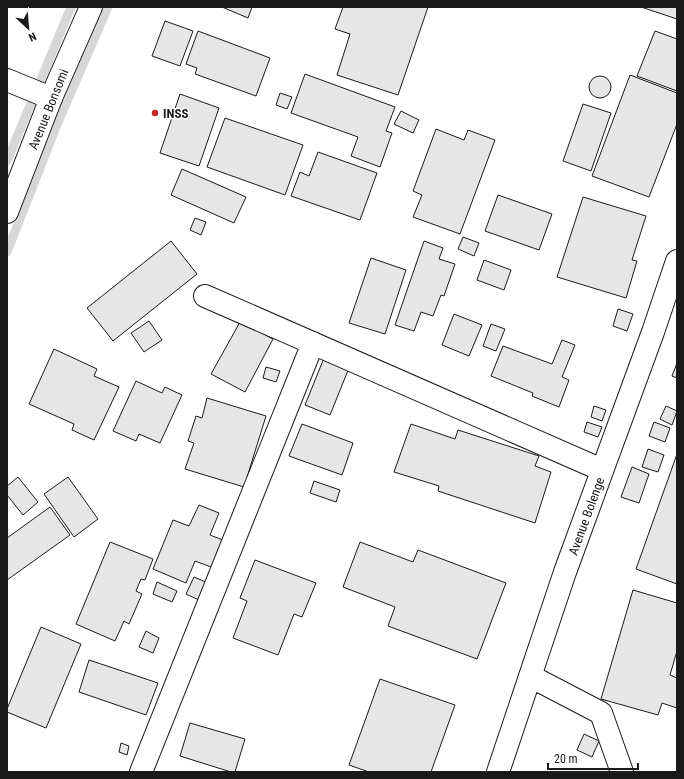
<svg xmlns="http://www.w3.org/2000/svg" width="684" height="779" font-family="'Roboto Condensed',sans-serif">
	<rect width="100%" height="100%" fill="#fff"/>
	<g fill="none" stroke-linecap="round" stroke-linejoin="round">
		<!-- stream -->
		<path stroke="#d7d7d7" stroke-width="9" d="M7 161 71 7
			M7 252 56 127 108 7"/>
	</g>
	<!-- building -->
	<path fill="#e6e6e6" stroke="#1a1a1a" d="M222 7H252L248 18Z
		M343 7H428L398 95 337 75 350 34 335 29Z
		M641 7H677V19Z
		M165 21 193 31 180 66 152 56Z
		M198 31 270 58 256 96 195 74 197 68 186 64Z
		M655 31 677 39V91L637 76Z
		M305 74 395 107 386 131 392 133 380 167 351 156 358 137 291 113Z
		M630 75 677 93V124L649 197 592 176Z
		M589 87a11 11 0 1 1 22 0a11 11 0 1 1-22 0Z
		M280 93 292 97 287 109 276 105Z
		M180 94 219 108 199 166 160 153Z
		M583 104 611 113 591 171 563 161Z
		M401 111 419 120 413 133 394 124Z
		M225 118 303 145 285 195 207 167Z
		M436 129 464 140 468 130 495 140 460 234 413 217 422 195 413 191Z
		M318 152 377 173 360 220 291 196 300 172 309 176Z
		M182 169 246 197 234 223 171 195Z
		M498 195 552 214 539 250 485 231Z
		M583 197 646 216 632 260 637 261 626 298 557 277Z
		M195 218 206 222 201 235 190 230Z
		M463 237 479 243 474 256 458 249Z
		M171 241 197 274 113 341 87 308Z
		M424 241 443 248 439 259 455 264 444 296 441 295 433 316 421 312 414 331 395 325Z
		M371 258 406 270 385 334 349 323Z
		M484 260 511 270 504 290 477 280Z
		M618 309 633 314 627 331 613 326Z
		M454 314 482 325 469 356 442 345Z
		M149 321 162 340 144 352 131 333Z
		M240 322 273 339 245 392 211 374Z
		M491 324 505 329 496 351 483 346Z
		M562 340 575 345 562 377 569 380 559 407 532 396 533 393 491 376 503 346 552 364Z
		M54 349 97 369 94 376 119 387 94 440 72 430 74 424 29 404Z
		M324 358 349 368 330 415 305 405Z
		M677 363V378L672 376Z
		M266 367 280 371 276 382 263 378Z
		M136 381 162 393 165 387 182 395 160 443 139 434 136 441 113 431Z
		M207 398 266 416 244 487 185 469 194 443 188 441 196 416 202 418Z
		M594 406 606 410 602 421 591 417Z
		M666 406 677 411 672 425 660 419Z
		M587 422 602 427 598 437 584 432Z
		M654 422 670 428 665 442 649 436Z
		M302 424 353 443 342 475 289 456Z
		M411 424 455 439 458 430 539 456 535 466 551 472 535 523 438 491 439 486 394 472Z
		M648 449 664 455 658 472 642 467Z
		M677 454V584L636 569Z
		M632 467 649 474 639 503 621 497Z
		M18 477 38 502 23 515 7 495V486Z
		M68 477 98 519 74 537 44 494Z
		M314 481 340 490 336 502 310 493Z
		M199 505 219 513 210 535 223 540 211 567 195 561 186 583 153 569 173 520 189 526Z
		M50 507 70 535 7 580V538Z
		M110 542 153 559 145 580 141 579 136 591 142 594 129 624 124 621 115 641 76 624Z
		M360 542 413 562 418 550 506 583 477 659 388 626 395 607 343 587Z
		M255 560 316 583 302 617 294 614 278 655 233 638 247 601 240 598Z
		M194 577 208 583 201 601 186 594Z
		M157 582 177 591 172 602 153 594Z
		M633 590 677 603V651L670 675 677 678V708L662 703 658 715 601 699Z
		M41 627 81 644 46 728 7 712V709Z
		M146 631 159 638 153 653 139 647Z
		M89 660 158 683 146 715 79 692Z
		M380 679 455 705 431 772H369L349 765Z
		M190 723 245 739 235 772H231L180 756Z
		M584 734 599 741 592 757 577 750Z
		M121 743 129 746 127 755 119 752Z"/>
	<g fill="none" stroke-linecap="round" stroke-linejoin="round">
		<!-- minor casing -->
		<g stroke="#1a1a1a" stroke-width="24">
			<path id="minor" d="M7 80 51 98
				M205 296 602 470
				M530 676 601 713 622 772
				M141 772 313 343
				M498 772 565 572 653 332 677 261"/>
		</g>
		<!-- major casing -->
		<g stroke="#1a1a1a" stroke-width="24">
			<path id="major" d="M7 212 51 98 91 7"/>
		</g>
		<!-- minor -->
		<use href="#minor" stroke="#fff" stroke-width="22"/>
		<!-- major -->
		<use href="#major" stroke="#fff" stroke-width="22"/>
	</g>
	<!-- markers -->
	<circle fill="#c62828" stroke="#fff" stroke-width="1.5" cx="155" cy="113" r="4"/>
	<g text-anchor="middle" stroke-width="3" stroke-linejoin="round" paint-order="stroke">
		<!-- street labels -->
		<g font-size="13" fill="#1a1a1a" stroke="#fff">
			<text transform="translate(48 109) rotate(-68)" y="5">Avenue Bonsomi</text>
			<text transform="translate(586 516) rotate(-70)" y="5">Avenue Bolenge</text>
		</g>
		<!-- poi labels -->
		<g font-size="13" font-weight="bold" fill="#1a1a1a" stroke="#fff" text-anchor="start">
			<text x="163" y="118">INSS</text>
		</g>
	</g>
	<!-- border -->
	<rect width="684" height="779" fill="none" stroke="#1a1a1a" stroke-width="16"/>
	<!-- north arrow -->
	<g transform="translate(28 28) rotate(154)" stroke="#ffffff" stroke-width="3" paint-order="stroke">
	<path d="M0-3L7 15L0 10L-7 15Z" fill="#1a1a1a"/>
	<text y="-6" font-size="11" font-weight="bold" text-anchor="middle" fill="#1a1a1a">N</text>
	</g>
	<!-- scale -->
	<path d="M548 763v6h90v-6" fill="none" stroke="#1a1a1a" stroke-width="2"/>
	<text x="554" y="763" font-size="12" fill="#1a1a1a" stroke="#ffffff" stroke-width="3" paint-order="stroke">20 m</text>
</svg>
